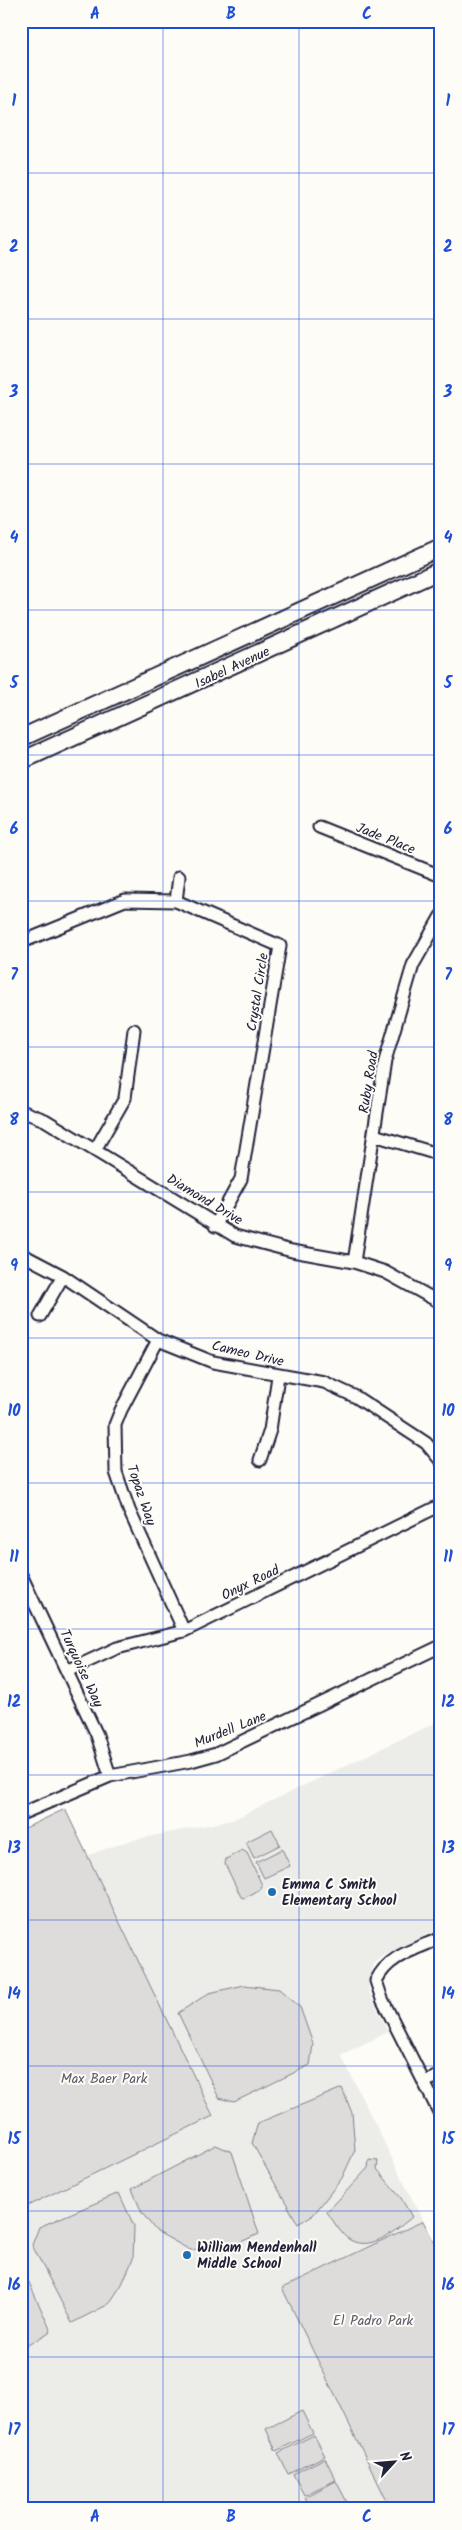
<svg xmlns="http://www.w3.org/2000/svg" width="462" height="2530" font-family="Kalam,sans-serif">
	<rect width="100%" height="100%" fill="#fdfcf7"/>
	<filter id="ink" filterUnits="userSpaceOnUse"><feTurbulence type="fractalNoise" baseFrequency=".02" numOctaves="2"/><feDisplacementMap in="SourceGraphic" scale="10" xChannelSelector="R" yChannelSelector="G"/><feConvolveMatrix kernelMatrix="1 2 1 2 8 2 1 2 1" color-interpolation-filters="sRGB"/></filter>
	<g filter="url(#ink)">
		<!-- built -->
		<path fill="#ecece9" d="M441 1720V1928L383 1956 375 1962 368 1981 369 1992 388 2032 341 2055 423 2221 282 2288 391 2509H21V2209L213 2116 86 1856 128 1841 232 1820Z"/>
		<!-- green -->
		<path fill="#dddcdb" stroke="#807f8b" d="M65 1809 213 2116 21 2209V1830Z
			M272 1829 280 1845 254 1858 246 1842Z
			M282 1849 290 1866 264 1878 256 1862Z
			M242 1850 247 1853 262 1885 261 1889 244 1898 241 1897 225 1864 226 1859Z
			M244 1985 279 1989 300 2007 313 2044 310 2065 234 2102 219 2098 178 2013 209 1993Z
			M342 2088 352 2113 355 2150 342 2178 314 2214 298 2224 252 2143 258 2123Z
			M216 2145 232 2152 259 2234 229 2247 190 2250 156 2231 142 2213 132 2189Z
			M369 2160 378 2161 377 2169 401 2198 412 2217C396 2230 372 2252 350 2240 341 2235 333 2220 327 2212L368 2168Z
			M119 2193 134 2226 133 2259 122 2284 109 2304 72 2323 32 2245 39 2227Z
			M423 2221 441 2256V2509H391L282 2288Z
			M21 2265 51 2331 23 2348H21Z
			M302 2411 313 2433 276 2451 266 2429Z
			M314 2435 325 2456 288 2474 278 2453Z
			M325 2458 336 2480 304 2495 293 2474Z
			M336 2481 347 2502 334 2509H311L305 2497Z"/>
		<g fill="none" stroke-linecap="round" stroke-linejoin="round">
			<!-- minor casing -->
			<g stroke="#22223b" stroke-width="15">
				<path id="minor" d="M319 827 441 876
					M176 901 179 877
					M21 946 22 942 125 900 176 901 280 946 241 1179 215 1226
					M21 1111 45 1120 235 1236 292 1251 354 1262 385 1272 441 1303
					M374 1135 441 1155
					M95 1150 125 1098 134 1030
					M21 1254 63 1276 158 1340 213 1362 324 1382 356 1397 426 1443 441 1461
					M354 1262 385 1061 413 965 441 916
					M40 1316 63 1276
					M158 1340 121 1410 115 1425 116 1472 129 1510 184 1631
					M260 1460 270 1430 278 1376
					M21 1575 97 1735 110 1776
					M67 1671 117 1648 184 1631 441 1505
					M21 1814 110 1776 191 1761 216 1754 441 1646
					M441 1938C417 1949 388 1955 376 1981L382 1999 441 2116
					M424 2082 441 2075"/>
			</g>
			<!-- highway casing -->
			<g stroke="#22223b" stroke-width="20">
				<path id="highway" d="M21 738 441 547
					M21 761 441 570"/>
			</g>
			<!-- minor -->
			<use href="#minor" stroke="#fdfcf7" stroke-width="11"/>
			<!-- highway -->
			<use href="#highway" stroke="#fdfcf7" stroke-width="16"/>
		</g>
	</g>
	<!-- grid -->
	<path fill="none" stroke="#1d4ed8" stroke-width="1" stroke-opacity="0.55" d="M163 21V2509M299 21V2509M21 173H441M21 319H441M21 464H441M21 610H441M21 755H441M21 901H441M21 1047H441M21 1192H441M21 1338H441M21 1483H441M21 1629H441M21 1775H441M21 1920H441M21 2066H441M21 2211H441M21 2357H441"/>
	<!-- markers -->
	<g fill="#1f6fb2" stroke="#fdfcf7" stroke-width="2">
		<circle cx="272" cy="1892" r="5"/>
		<circle cx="187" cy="2255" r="5"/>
	</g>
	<g text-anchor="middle" stroke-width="4" stroke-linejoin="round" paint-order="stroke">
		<!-- street labels -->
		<g font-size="14" fill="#22223b" stroke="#fdfcf7">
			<text transform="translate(232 667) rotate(-25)" y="5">Isabel Avenue</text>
			<text transform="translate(386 838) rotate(22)" y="5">Jade Place</text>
			<text transform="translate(257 992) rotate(-81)" y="5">Crystal Circle</text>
			<text transform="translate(368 1082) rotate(-81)" y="5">Ruby Road</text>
			<text transform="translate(205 1199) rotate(31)" y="5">Diamond Drive</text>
			<text transform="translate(248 1353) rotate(13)" y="5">Cameo Drive</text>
			<text transform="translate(142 1495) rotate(71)" y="5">Topaz Way</text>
			<text transform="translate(250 1582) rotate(-26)" y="5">Onyx Road</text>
			<text transform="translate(82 1668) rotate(65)" y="5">Turquoise Way</text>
			<text transform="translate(230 1729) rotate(-22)" y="5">Murdell Lane</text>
		</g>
		<!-- poi labels -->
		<g font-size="14" font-weight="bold" fill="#22223b" stroke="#fdfcf7" text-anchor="start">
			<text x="282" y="1889">Emma C Smith<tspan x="282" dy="16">Elementary School</tspan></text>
			<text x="197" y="2252">William Mendenhall<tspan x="197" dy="16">Middle School</tspan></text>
		</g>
		<!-- park labels -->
		<g font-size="14" fill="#5a5a6b" stroke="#fdfcf7">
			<text x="104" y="2083">Max Baer Park</text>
			<text x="373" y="2325">El Padro Park</text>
		</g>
	</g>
	<!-- margin -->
	<rect width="462" height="2530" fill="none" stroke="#fdfcf7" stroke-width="55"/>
	<!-- north arrow -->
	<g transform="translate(394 2462) rotate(64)" stroke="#fdfcf7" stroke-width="4" paint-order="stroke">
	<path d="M0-4L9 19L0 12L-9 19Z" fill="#22223b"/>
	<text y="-8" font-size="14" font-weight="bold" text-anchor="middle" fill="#22223b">N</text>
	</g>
	<rect x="28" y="28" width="406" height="2474" fill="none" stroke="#1d4ed8" stroke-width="2"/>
	<g font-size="16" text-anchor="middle" font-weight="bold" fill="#1d4ed8">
		<text x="95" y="19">A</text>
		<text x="231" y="19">B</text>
		<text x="367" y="19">C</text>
		<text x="14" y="106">1</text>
		<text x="448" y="106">1</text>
		<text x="14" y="252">2</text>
		<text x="448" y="252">2</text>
		<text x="14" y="397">3</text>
		<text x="448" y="397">3</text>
		<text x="14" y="543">4</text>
		<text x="448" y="543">4</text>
		<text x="14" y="688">5</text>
		<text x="448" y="688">5</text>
		<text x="14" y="834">6</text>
		<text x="448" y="834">6</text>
		<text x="14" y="980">7</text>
		<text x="448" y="980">7</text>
		<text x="14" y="1125">8</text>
		<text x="448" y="1125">8</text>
		<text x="14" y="1271">9</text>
		<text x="448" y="1271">9</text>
		<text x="14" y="1416">10</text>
		<text x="448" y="1416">10</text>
		<text x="14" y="1562">11</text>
		<text x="448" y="1562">11</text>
		<text x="14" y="1707">12</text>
		<text x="448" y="1707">12</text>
		<text x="14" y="1853">13</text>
		<text x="448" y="1853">13</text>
		<text x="14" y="1999">14</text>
		<text x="448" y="1999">14</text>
		<text x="14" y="2144">15</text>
		<text x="448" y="2144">15</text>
		<text x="14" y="2290">16</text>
		<text x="448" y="2290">16</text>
		<text x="14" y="2435">17</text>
		<text x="448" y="2435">17</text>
		<text x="95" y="2522">A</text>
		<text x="231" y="2522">B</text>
		<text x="367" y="2522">C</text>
	</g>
</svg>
